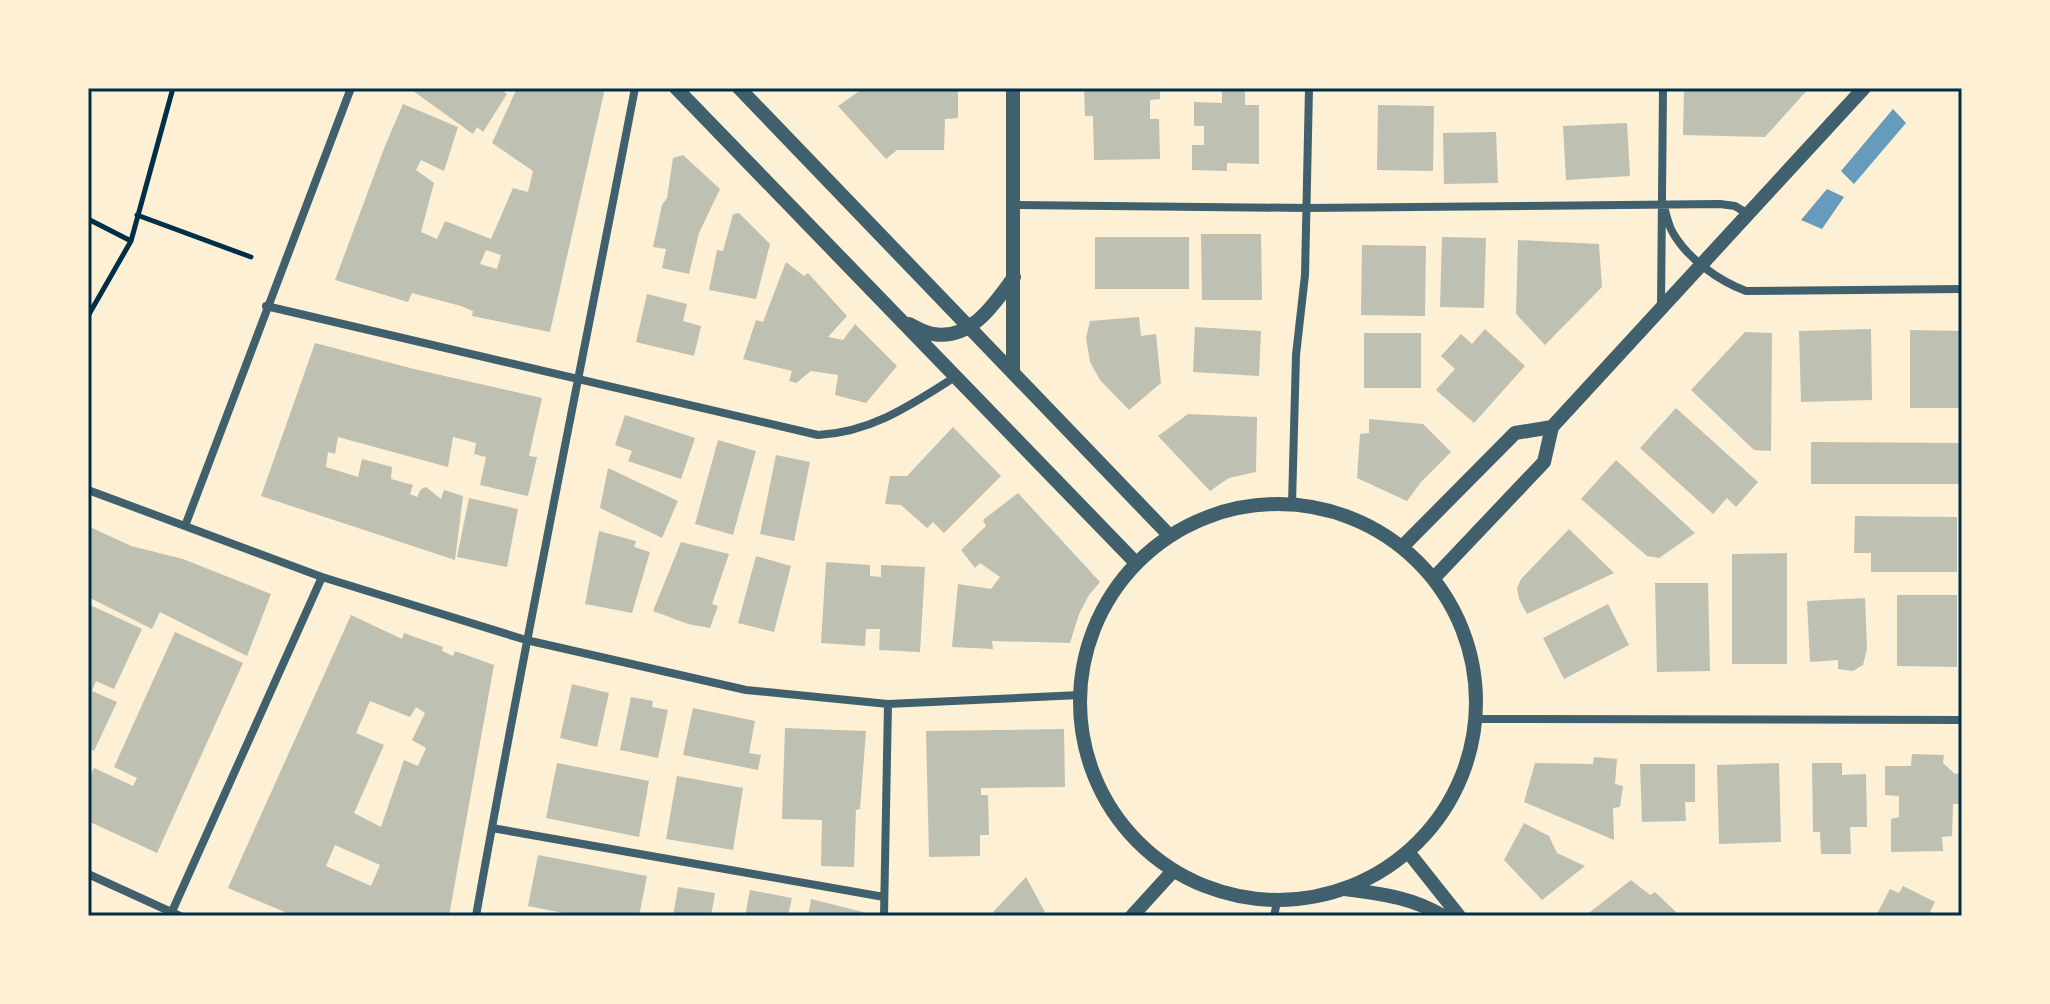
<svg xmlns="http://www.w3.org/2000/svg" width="2050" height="1004" font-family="Montserrat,sans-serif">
	<rect width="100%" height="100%" fill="#fdf0d5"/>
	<!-- water -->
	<path fill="#669bbc" d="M1893 109 1906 123 1854 184 1841 171Z
		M1827 189 1844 197 1822 229 1801 220Z"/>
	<!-- building -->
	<path fill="#bec0b2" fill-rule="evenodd" d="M409 88H498L507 94 483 132 477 127 473 134Z
		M517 88H605L550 332 472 316 473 311 461 306 412 293 408 302 335 280 385 146 403 104 458 127 444 171 421 160 416 170 434 183 421 232 437 239 445 221 491 239 513 188 528 192 533 171 492 143ZM486 250 501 255 497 269 480 264Z
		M864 88H958V118L945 119 944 150H897L886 159 838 106Z
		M1084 88H1160V99L1150 100V119H1159L1160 159 1094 160 1093 116H1085Z
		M1222 88H1245V105H1259V164L1227 163V171L1192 170V145H1204V126H1194V102L1222 103Z
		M1684 88H1777V91L1779 88H1809L1765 137 1683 135Z
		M1378 105 1434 106 1433 171 1377 170Z
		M1627 123 1630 176 1566 180 1563 126Z
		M1496 132 1498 183 1444 184 1443 133Z
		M683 155 720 189 699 233 689 274 662 268 666 249 653 247 662 205 667 198 673 158Z
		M739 213 770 244 756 299 709 290 717 250 723 251 733 214Z
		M1201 234H1261L1262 300H1202Z
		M1095 237H1189V289H1095Z
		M1442 237 1486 238 1484 308 1440 307Z
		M1518 240 1599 244 1602 287 1545 345 1516 314Z
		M1362 245 1426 246 1425 316 1361 315Z
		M786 262 804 276 808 273 847 316 828 337 843 340 855 324 897 366 866 403 835 395 838 375 811 371 796 383 789 381 792 371 743 359 756 320 763 322Z
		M647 294 687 304 683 321 701 326 694 356 636 342Z
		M1139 317 1141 336 1156 334 1161 383 1129 410 1100 380 1090 362 1086 338 1090 321Z
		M1195 327 1261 331 1259 376 1193 372Z
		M1485 329 1525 366 1474 423 1436 390 1455 369 1441 356 1461 334 1472 344Z
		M1871 329 1872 400 1801 402 1799 331Z
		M1910 330 1962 331V408H1910Z
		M1745 332 1772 333 1771 451 1754 450 1691 390Z
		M1364 333H1421V388H1364Z
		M315 343 414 369 542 398 529 456 537 457 528 496 480 485 486 457 474 454 476 443 453 437 448 467 338 437 335 454 328 452 326 467 358 477 362 459 392 467 391 479 413 485 410 494 417 497 421 489 426 487 441 499 444 490 463 496 455 560 261 496Z
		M1676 408 1758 482 1736 507 1727 498 1713 514 1640 448Z
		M1188 414 1257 417 1256 472 1229 478 1210 491 1158 436Z
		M625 415 695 438 681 479 628 461 632 451 615 445Z
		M1369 419 1423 424 1451 452 1421 482 1407 501 1357 478 1360 434 1369 433Z
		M953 427 1001 476 944 533 933 522 927 528 901 505 885 504 890 476H907Z
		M718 440 756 451 733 535 695 524Z
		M1811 442 1962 443V484H1811Z
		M776 455 810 462 794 541 760 534Z
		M1616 460 1695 533 1659 558 1647 556 1581 499Z
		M608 468 678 501 662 538 600 508Z
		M1018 493 1100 582 1089 595 1079 614 1070 643 992 641 993 649 952 647 958 584 991 589 1000 577 980 563 975 568 961 550 986 526 983 520Z
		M469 498 518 509 507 567 457 557Z
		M1855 516 1957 517V572H1871V553H1854Z
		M88 526 131 546 183 559 271 594 247 656 160 612 152 629 88 597Z
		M1569 529 1614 573 1527 614 1519 599 1517 588 1521 579Z
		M599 531 636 541 634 547 650 552 632 613 585 604Z
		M681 542 729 554 712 604 718 606 710 628 688 624 653 611Z
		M1787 553V664H1732V554Z
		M756 556 791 566 774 632 738 623Z
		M826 562 870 565V576L881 577V565L925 567 920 652 879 650 880 629H866L865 646 821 643Z
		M1655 583H1708L1710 671 1657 672Z
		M1897 595H1957V667L1897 666Z
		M1865 598 1867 649 1863 665 1853 671 1838 669V660L1810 662 1807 601Z
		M88 604 142 629 114 689 96 681 92 691 117 702 94 751 88 748Z
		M1608 604 1629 645 1564 679 1543 638Z
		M351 615 402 639 404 633 443 647 442 651 453 656 455 651 494 665 449 916H294L228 888ZM370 701 410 717 416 707 425 713 412 740 426 748 418 766 404 760 381 827 354 813 384 745 356 733ZM335 845 380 865 371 886 326 866Z
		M175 632 243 663 157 853 88 821V781L94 768 133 786 137 778 114 767Z
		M572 684 609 693 597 747 560 738Z
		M631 697 653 701 652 707 668 710 658 758 620 750Z
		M693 708 755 721 749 753 761 755 758 770 683 755Z
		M785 728 866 731 860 809 856 810 854 867 821 866 822 820 782 819Z
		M1064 729 1065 787 981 788V795H988L989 835H980V856L929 857 926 731Z
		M1912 754 1944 755 1943 763 1955 774 1962 773V804H1953L1952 836 1942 837 1943 851 1891 852V819L1899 817V796L1885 795V766H1911Z
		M1594 757 1617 759 1615 784 1623 786 1620 807 1613 808 1614 840 1524 802 1535 763 1593 764Z
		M557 763 649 781 639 837 546 818Z
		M1779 763 1781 842 1719 844 1717 765Z
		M1812 763H1842V775L1866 774 1867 827H1850L1851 854H1821L1820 832H1813Z
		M1640 764H1695V802H1685L1686 821 1642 822Z
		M677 776 743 788 733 850 666 839Z
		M1524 823 1549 836 1557 853 1585 866 1542 900 1504 860Z
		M538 855 647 876 639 916H578L528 906Z
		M1026 877 1045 912 1040 916H996L993 912Z
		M1631 880 1650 895 1655 892 1676 912 1671 916H1585Z
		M1903 886 1935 902 1930 912 1938 916H1876L1890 889 1899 893Z
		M678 887 715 893 711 916H673Z
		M750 890 792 898 788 916H745Z
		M811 899 863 912 862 916H808Z"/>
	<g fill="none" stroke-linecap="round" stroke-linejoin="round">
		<!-- path -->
		<path stroke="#003049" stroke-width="5" d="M88 89 90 88
			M137 215 251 257
			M88 219 131 241 173 88
			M88 316 131 241"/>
		<!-- minor -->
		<path stroke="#3f606c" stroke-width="8" d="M1663 203C1666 213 1668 225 1673 233 1688 259 1719 281 1746 291L1962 289
			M1013 205 1307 208 1720 204 1735 206 1748 214
			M266 306 818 435C872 432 911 405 955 377
			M1661 307 1663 88
			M88 490 322 577 526 640 746 690 888 704 1080 695
			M1292 504 1296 355 1305 275 1309 88
			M185 526 351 88
			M1477 719 1962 720
			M492 828 884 897
			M88 874 180 916
			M170 916 322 577
			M476 916C525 639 582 364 635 88
			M884 916 888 704
			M1274 916 1277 902"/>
		<!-- tertiary -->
		<path stroke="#3f606c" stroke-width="14" d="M676 88 1136 563
			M739 88 1169 535
			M1013 88V371
			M909 324C917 328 925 333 933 334 971 341 995 303 1014 277
			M1080 702a198 198 0 1 1 396 0a198 198 0 1 1-396 0Z
			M1403 546 1515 433 1552 427
			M1433 579 1544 462 1552 427 1864 88
			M1409 853 1459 916
			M1345 889C1381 894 1411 897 1443 916
			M1132 916 1173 871"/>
	</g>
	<!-- border -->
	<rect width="2050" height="1004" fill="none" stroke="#fdf0d5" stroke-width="180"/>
	<rect x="90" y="90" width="1870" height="824" fill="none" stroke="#003049" stroke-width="3"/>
</svg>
